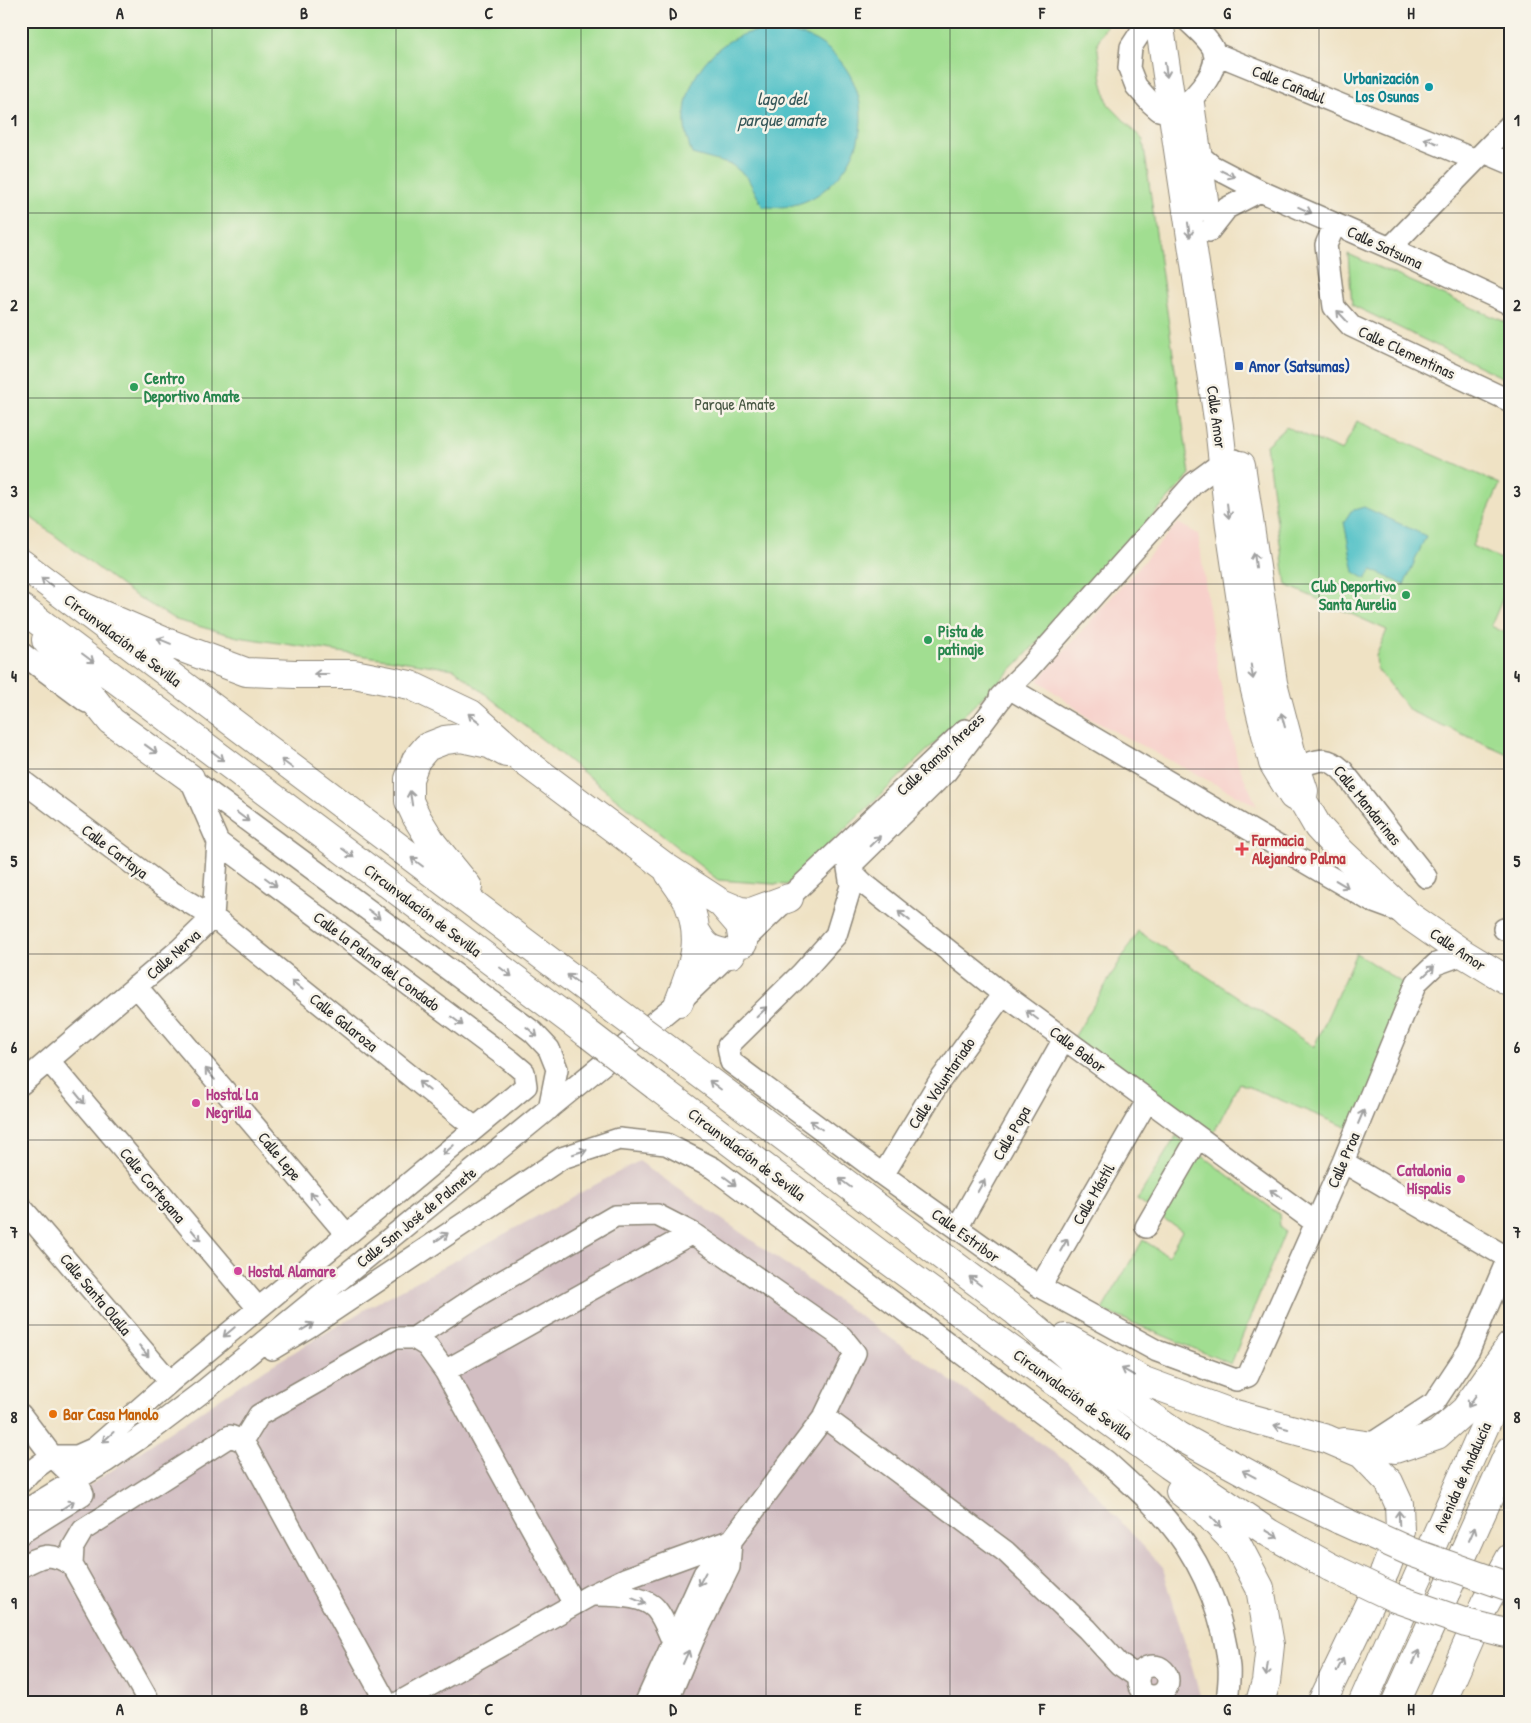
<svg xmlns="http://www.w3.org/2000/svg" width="1531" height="1723" font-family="'Patrick Hand',sans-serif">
	<rect width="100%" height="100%" fill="#f7f3e8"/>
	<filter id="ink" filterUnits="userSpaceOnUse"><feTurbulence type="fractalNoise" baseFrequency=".02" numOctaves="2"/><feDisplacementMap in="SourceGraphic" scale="10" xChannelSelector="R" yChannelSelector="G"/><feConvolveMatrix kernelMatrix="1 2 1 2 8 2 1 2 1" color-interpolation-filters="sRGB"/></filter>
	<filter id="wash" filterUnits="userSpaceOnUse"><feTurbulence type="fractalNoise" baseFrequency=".0096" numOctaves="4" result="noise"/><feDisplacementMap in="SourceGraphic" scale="20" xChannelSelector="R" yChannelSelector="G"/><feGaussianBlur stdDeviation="1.12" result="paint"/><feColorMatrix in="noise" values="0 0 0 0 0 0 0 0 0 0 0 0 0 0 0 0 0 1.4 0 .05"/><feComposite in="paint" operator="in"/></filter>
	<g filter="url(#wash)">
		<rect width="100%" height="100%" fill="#efe2c4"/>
		<!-- built -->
		<path fill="#f7d0ca" d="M1178 523 1198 534 1219 677 1238 764 1257 806 1089 718 1038 680Z"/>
		<!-- industrial -->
		<path fill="#d2bec2" d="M639 1161 1067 1462 1163 1568 1202 1702H21V1531L249 1379 369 1307Z"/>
		<!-- green -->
		<path fill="#a1de91" stroke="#66845e" d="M21 21H1109L1097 43 1102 80 1108 104 1143 140 1190 475 1018 663 787 885 718 880 454 669 238 637 176 620 131 593 21 510Z
			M1348 254 1510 324V381L1352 305Z
			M1357 421 1500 484 1472 546 1510 563V581L1491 626 1510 635V755L1410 711 1377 669 1376 656 1387 630 1286 585 1266 445 1286 427 1342 451Z
			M1138 931 1314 1047 1356 953 1413 990 1356 1131 1239 1083 1209 1142 1072 1041Z
			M1176 1136 1279 1214 1280 1226 1285 1232 1231 1364 1102 1310 1143 1240 1168 1256 1182 1231 1137 1200Z"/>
		<!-- water -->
		<path fill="#54c2c8" stroke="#40767a" d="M769 30C787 32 807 33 823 45 870 79 874 144 832 183 822 193 808 202 793 205 784 208 772 207 763 207L747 177 732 165 692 154C689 145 685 134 685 124 682 87 707 48 742 35 750 32 760 31 769 30Z
			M1364 507 1426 536 1404 585 1372 570 1366 579 1354 572 1344 522 1351 511Z"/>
	</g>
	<g filter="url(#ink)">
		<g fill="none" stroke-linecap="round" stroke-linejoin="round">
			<!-- minor casing -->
			<g stroke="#8d8678" stroke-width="24">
				<path id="minor" d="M1148 21 1131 47 1129 68 1136 86 1151 103 1159 110 1172 113C1190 105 1220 72 1214 51 1210 40 1196 29 1188 21
					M1214 53 1476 160
					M1192 149 1212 166 1260 191 1390 248 1510 304
					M1484 152 1510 163
					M1335 224 1326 245 1334 307 1351 326 1510 401
					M1209 231 1227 208 1260 191
					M1390 248 1510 125
					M21 653 87 702
					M1000 697 1028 669 1193 484 1223 462 1235 460
					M1297 767C1318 761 1325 754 1342 770L1426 877
					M190 778 533 1032 549 1049 557 1069 549 1109
					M21 780 162 886 213 917 475 1128
					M848 868 863 883 1003 994 1316 1223
					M1401 912 1371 901 1009 688 946 772 848 868 851 886 836 935 802 973 728 1046 731 1062 883 1175 1040 1287 1157 1351 1236 1380 1248 1376 1343 1162 1417 982 1436 964 1464 954
					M1504 929H1510
					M136 986 347 1235
					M49 1061 258 1308
					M21 1084 179 950 213 917 218 842 190 778
					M1343 1162 1508 1258 1510 1261
					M883 1175 939 1082 1003 994
					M21 1207 170 1382
					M1146 1227 1198 1137
					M957 1228 1064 1039
					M1040 1287 1147 1101
					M414 1338 482 1293 615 1216 657 1215 692 1233
					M272 1349 310 1326 562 1158 619 1139 666 1144 713 1168 1107 1462C1131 1484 1157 1506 1177 1533 1206 1571 1224 1620 1229 1667 1230 1678 1228 1691 1227 1702
					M21 1415 52 1456 76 1479 83 1494 21 1533
					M824 1417 1006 1552 1087 1629 1119 1664 1138 1677
					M243 1441 259 1415 394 1338H414L427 1346 445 1371
					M1368 1446 1434 1403 1469 1350 1508 1258
					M52 1456H77L95 1448 170 1382 526 1086 524 1072 511 1061 218 842
					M21 1482 30 1472 52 1456
					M21 1513 105 1462 153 1429 206 1389 679 1002 965 730
					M21 1567C42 1555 51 1551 72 1565
					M597 1595C613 1595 644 1595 656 1609 663 1617 668 1631 672 1640
					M574 1604 445 1371 692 1233 842 1337 855 1353 824 1417 731 1541 704 1574 646 1702
					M1138 1681a15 15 0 1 1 30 0a15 15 0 1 1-30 0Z
					M149 1702 72 1565 73 1547 83 1530 230 1436 243 1441 386 1702
					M400 1702 591 1595 627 1578 729 1541
					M667 1702 694 1638 729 1567 731 1541"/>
			</g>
			<!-- major casing -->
			<g stroke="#8d8678" stroke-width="30">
				<path id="major" d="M1159 21 1219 426 1230 527 1253 682 1273 763 1293 796 1303 801 1318 827 1341 852 1408 915 1464 954 1510 982
					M1190 104 1205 207
					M1241 465 1273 683 1292 755 1304 791 1303 797
					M1414 1586 1510 1369
					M1447 1590 1510 1450"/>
			</g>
			<!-- highway casing -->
			<g stroke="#8d8678" stroke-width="30">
				<path id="highway" d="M21 563 612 1008
					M73 602 166 642 246 672 295 674H354L410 685 471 714 524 761 664 866 721 903 740 911 751 912 789 898
					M21 608 587 1033
					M46 640 111 721 190 778
					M669 873C675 882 683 892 688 902 704 942 693 965 679 1002
					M468 887 433 844 417 818 409 801V779L416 760 427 747 445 740 461 738 489 744 506 753
					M721 903 740 925 743 943
					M697 933C707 950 713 951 731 954
					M682 1060 1014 1310 1079 1366 1179 1436 1280 1491 1340 1520
					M656 1086 877 1252 1169 1465 1269 1533 1330 1567
					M1066 1338 1144 1381 1228 1412 1327 1439 1362 1454 1389 1482 1399 1504 1400 1531 1385 1571 1322 1702
					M1344 1442 1395 1449 1437 1435 1465 1410 1510 1346
					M1180 1491 1204 1510 1237 1544 1260 1588 1270 1645 1266 1682 1260 1702
					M1363 1702 1414 1586
					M1396 1702 1445 1594
					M1442 1702 1485 1604 1510 1558"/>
			</g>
			<!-- minor -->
			<use href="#minor" stroke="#fff" stroke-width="21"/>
			<!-- major -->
			<use href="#major" stroke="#fff" stroke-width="28"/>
			<!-- highway -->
			<use href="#highway" stroke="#fff" stroke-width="28"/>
			<!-- highway-bridge casing -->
			<g stroke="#8d8678" stroke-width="30" stroke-linecap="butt">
				<path id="highway-bridge" d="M612 1008 682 1060
					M587 1033 656 1086
					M1340 1520 1411 1552 1510 1587
					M1330 1567 1395 1598 1466 1623 1510 1634"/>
			</g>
			<!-- highway-bridge -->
			<use href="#highway-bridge" stroke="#fff" stroke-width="28"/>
		</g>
		<!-- one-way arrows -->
		<defs><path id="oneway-shaft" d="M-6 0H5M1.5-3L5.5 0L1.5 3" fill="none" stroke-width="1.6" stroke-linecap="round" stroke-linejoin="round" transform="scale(1.25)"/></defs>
		<g stroke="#a0a0a0">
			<use href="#oneway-shaft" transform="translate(1166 70) rotate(82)"/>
			<use href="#oneway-shaft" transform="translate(1431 141) rotate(-158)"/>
			<use href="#oneway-shaft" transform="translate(1228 174) rotate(26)"/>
			<use href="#oneway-shaft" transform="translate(1305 210) rotate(24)"/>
			<use href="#oneway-shaft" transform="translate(1189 230) rotate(82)"/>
			<use href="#oneway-shaft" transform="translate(1342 316) rotate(-133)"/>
			<use href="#oneway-shaft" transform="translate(1228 511) rotate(83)"/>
			<use href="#oneway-shaft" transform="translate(1255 560) rotate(-98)"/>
			<use href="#oneway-shaft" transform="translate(47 582) rotate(-143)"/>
			<use href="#oneway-shaft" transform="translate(164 641) rotate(-158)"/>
			<use href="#oneway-shaft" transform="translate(88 658) rotate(37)"/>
			<use href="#oneway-shaft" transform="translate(1252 672) rotate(81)"/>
			<use href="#oneway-shaft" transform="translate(321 674) rotate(180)"/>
			<use href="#oneway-shaft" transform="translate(474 718) rotate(-142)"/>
			<use href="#oneway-shaft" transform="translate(1283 720) rotate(-105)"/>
			<use href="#oneway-shaft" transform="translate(151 749) rotate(36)"/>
			<use href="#oneway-shaft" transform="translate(218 756) rotate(37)"/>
			<use href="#oneway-shaft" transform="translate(287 764) rotate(-143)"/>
			<use href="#oneway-shaft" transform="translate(411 798) rotate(-99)"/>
			<use href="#oneway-shaft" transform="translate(243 817) rotate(37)"/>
			<use href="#oneway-shaft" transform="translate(875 841) rotate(-44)"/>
			<use href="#oneway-shaft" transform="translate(348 853) rotate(37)"/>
			<use href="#oneway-shaft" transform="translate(417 862) rotate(-143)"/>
			<use href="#oneway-shaft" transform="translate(271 882) rotate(37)"/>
			<use href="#oneway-shaft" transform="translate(1342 884) rotate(31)"/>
			<use href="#oneway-shaft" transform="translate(374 914) rotate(37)"/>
			<use href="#oneway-shaft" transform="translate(904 916) rotate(-142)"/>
			<use href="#oneway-shaft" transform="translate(1429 971) rotate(-44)"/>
			<use href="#oneway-shaft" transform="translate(506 972) rotate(37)"/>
			<use href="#oneway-shaft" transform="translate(573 979) rotate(-143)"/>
			<use href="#oneway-shaft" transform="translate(297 985) rotate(-141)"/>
			<use href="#oneway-shaft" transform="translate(762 1012) rotate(-44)"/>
			<use href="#oneway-shaft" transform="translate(1032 1015) rotate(-143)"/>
			<use href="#oneway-shaft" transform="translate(457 1021) rotate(37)"/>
			<use href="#oneway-shaft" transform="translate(532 1032) rotate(41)"/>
			<use href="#oneway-shaft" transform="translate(210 1074) rotate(-130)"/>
			<use href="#oneway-shaft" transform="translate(715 1085) rotate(-143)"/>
			<use href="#oneway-shaft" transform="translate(424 1086) rotate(-141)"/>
			<use href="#oneway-shaft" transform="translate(80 1098) rotate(50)"/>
			<use href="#oneway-shaft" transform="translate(1361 1117) rotate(-67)"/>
			<use href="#oneway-shaft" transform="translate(816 1125) rotate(-143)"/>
			<use href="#oneway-shaft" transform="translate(448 1150) rotate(140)"/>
			<use href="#oneway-shaft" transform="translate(580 1152) rotate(-18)"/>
			<use href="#oneway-shaft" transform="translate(730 1181) rotate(37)"/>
			<use href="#oneway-shaft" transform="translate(845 1183) rotate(-143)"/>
			<use href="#oneway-shaft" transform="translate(981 1186) rotate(-60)"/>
			<use href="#oneway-shaft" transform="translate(1276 1194) rotate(-144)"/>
			<use href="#oneway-shaft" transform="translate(315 1198) rotate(-130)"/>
			<use href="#oneway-shaft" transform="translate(196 1235) rotate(50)"/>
			<use href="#oneway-shaft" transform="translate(442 1237) rotate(-34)"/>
			<use href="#oneway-shaft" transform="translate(1064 1245) rotate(-60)"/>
			<use href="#oneway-shaft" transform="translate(975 1281) rotate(-143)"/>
			<use href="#oneway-shaft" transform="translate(307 1327) rotate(-32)"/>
			<use href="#oneway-shaft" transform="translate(229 1332) rotate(140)"/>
			<use href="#oneway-shaft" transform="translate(144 1351) rotate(50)"/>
			<use href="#oneway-shaft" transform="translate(1128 1372) rotate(-151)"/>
			<use href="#oneway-shaft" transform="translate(1472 1401) rotate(124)"/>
			<use href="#oneway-shaft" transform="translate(1281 1427) rotate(-165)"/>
			<use href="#oneway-shaft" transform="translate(108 1437) rotate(138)"/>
			<use href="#oneway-shaft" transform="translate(1249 1474) rotate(-152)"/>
			<use href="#oneway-shaft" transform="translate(68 1505) rotate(-34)"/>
			<use href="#oneway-shaft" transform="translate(1399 1518) rotate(-92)"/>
			<use href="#oneway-shaft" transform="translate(1216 1522) rotate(46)"/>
			<use href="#oneway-shaft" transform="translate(1272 1534) rotate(31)"/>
			<use href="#oneway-shaft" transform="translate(1472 1534) rotate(-66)"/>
			<use href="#oneway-shaft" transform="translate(702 1579) rotate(118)"/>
			<use href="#oneway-shaft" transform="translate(639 1601) rotate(22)"/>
			<use href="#oneway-shaft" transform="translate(686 1657) rotate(-66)"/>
			<use href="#oneway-shaft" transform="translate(1416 1657) rotate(-66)"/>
			<use href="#oneway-shaft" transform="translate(1340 1665) rotate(-64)"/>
			<use href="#oneway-shaft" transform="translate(1267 1669) rotate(97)"/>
		</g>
	</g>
	<!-- grid -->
	<path fill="none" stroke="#2b2b2b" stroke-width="1" stroke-opacity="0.55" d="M212 21V1702M396 21V1702M581 21V1702M766 21V1702M950 21V1702M1134 21V1702M1319 21V1702M21 213H1510M21 398H1510M21 584H1510M21 769H1510M21 954H1510M21 1140H1510M21 1325H1510M21 1510H1510"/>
	<!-- markers -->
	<circle fill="#0f9aa8" stroke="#f7f3e8" stroke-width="2" cx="1429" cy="87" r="5"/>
	<rect fill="#1a4fb4" stroke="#f7f3e8" stroke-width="2" x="1234" y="361" width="10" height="10" rx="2.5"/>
	<g fill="#2e9e5b" stroke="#f7f3e8" stroke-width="2">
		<circle cx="134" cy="387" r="5"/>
		<circle cx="1406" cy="595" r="5"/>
		<circle cx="928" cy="640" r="5"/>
	</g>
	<path fill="#e0444e" stroke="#f7f3e8" stroke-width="2" d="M1239.5 841.5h5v5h5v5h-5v5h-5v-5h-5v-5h5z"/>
	<g fill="#d1479c" stroke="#f7f3e8" stroke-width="2">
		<circle cx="196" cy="1103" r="5"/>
		<circle cx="1461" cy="1179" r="5"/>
		<circle cx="238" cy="1271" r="5"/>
	</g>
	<circle fill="#e8710a" stroke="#f7f3e8" stroke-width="2" cx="53" cy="1414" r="5"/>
	<g text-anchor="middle" stroke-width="5" stroke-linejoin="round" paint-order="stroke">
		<!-- culture labels -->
		<g font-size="16" font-weight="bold" fill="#0d838f" stroke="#f7f3e8" text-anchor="end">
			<text x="1419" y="84">Urbanización<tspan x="1419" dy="18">Los Osunas</tspan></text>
		</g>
		<!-- street labels -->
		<g font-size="16" fill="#2b2b2b" stroke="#f7f3e8">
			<text transform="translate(1289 84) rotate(22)" y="6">Calle Cañadul</text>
			<text transform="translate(1385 247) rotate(25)" y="6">Calle Satsuma</text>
			<text transform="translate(1407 352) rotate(25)" y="6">Calle Clementinas</text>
			<text transform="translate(1217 417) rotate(82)" y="6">Calle Amor</text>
			<text transform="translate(123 640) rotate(37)" y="6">Circunvalación de Sevilla</text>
			<text transform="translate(940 754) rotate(-43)" y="6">Calle Ramón Areces</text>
			<text transform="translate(1368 805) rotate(51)" y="6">Calle Mandarinas</text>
			<text transform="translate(115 851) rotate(37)" y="6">Calle Cartaya</text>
			<text transform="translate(423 910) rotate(37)" y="6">Circunvalación de Sevilla</text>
			<text transform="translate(1458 949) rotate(34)" y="6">Calle Amor</text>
			<text transform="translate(173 954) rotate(-42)" y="6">Calle Nerva</text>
			<text transform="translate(377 961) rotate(37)" y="6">Calle la Palma del Condado</text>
			<text transform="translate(344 1022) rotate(39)" y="6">Calle Galaroza</text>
			<text transform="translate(1078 1049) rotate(37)" y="6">Calle Babor</text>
			<text transform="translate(941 1083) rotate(-56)" y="6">Calle Voluntariado</text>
			<text transform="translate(1011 1133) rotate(-60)" y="6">Calle Popa</text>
			<text transform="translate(747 1154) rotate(37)" y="6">Circunvalación de Sevilla</text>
			<text transform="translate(280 1156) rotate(50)" y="6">Calle Lepe</text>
			<text transform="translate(1343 1160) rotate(-67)" y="6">Calle Proa</text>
			<text transform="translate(153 1185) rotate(50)" y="6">Calle Cortegana</text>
			<text transform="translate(1093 1194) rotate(-60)" y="6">Calle Mástil</text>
			<text transform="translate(416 1217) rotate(-39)" y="6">Calle San José de Palmete</text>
			<text transform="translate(966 1235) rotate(36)" y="6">Calle Estribor</text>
			<text transform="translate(96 1294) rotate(50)" y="6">Calle Santa Olalla</text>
			<text transform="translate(1073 1394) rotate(36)" y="6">Circunvalación de Sevilla</text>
			<text transform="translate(1462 1477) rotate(-66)" y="6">Avenida de Andalucía</text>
		</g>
		<!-- transit labels -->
		<g font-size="16" font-weight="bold" fill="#164399" stroke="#f7f3e8" text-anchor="start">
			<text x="1249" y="372">Amor (Satsumas)</text>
		</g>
		<!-- leisure labels -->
		<g font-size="16" font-weight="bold" fill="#27864d" stroke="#f7f3e8" text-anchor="start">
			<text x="144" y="384">Centro<tspan x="144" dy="18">Deportivo Amate</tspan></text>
			<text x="1396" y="592" text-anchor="end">Club Deportivo<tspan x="1396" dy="18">Santa Aurelia</tspan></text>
			<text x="938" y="637">Pista de<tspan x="938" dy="18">patinaje</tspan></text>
		</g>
		<!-- park labels -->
		<g font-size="16" fill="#485844" stroke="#f7f3e8">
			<text x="735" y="410">Parque Amate</text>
		</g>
		<!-- health labels -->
		<g font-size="16" font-weight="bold" fill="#be3a42" stroke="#f7f3e8" text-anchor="start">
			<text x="1252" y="846">Farmacia<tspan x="1252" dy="18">Alejandro Palma</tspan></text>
		</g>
		<!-- hotel labels -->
		<g font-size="16" font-weight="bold" fill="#b23c85" stroke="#f7f3e8" text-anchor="start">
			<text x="206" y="1100">Hostal La<tspan x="206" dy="18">Negrilla</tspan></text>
			<text x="1451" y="1176" text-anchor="end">Catalonia<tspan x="1451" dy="18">Híspalis</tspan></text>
			<text x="248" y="1277">Hostal Alamare</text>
		</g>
		<!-- food labels -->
		<g font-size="16" font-weight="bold" fill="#c56008" stroke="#f7f3e8" text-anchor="start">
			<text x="63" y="1420">Bar Casa Manolo</text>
		</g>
		<!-- water labels -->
		<g font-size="18" font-style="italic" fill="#37585a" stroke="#f7f3e8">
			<text x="782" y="105">lago del<tspan x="782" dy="21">parque amate</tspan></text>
		</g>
	</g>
	<!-- margin -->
	<rect width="1531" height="1723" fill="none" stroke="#f7f3e8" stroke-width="55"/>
	<rect x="28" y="28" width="1476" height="1668" fill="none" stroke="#2b2b2b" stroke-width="2"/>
	<g font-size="16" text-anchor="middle" font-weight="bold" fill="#2b2b2b">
		<text x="120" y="19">A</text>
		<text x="304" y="19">B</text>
		<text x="489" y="19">C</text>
		<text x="673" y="19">D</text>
		<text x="858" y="19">E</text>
		<text x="1042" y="19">F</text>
		<text x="1227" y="19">G</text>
		<text x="1411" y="19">H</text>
		<text x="14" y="126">1</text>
		<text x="1517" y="126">1</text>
		<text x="14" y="311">2</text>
		<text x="1517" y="311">2</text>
		<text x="14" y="497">3</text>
		<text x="1517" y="497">3</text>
		<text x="14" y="682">4</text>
		<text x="1517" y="682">4</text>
		<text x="14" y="867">5</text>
		<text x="1517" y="867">5</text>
		<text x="14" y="1053">6</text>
		<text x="1517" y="1053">6</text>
		<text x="14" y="1238">7</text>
		<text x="1517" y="1238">7</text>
		<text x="14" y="1423">8</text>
		<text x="1517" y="1423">8</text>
		<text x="14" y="1609">9</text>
		<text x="1517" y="1609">9</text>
		<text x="120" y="1715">A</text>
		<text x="304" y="1715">B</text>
		<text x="489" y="1715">C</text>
		<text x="673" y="1715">D</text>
		<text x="858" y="1715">E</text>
		<text x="1042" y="1715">F</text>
		<text x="1227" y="1715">G</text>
		<text x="1411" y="1715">H</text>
	</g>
</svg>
